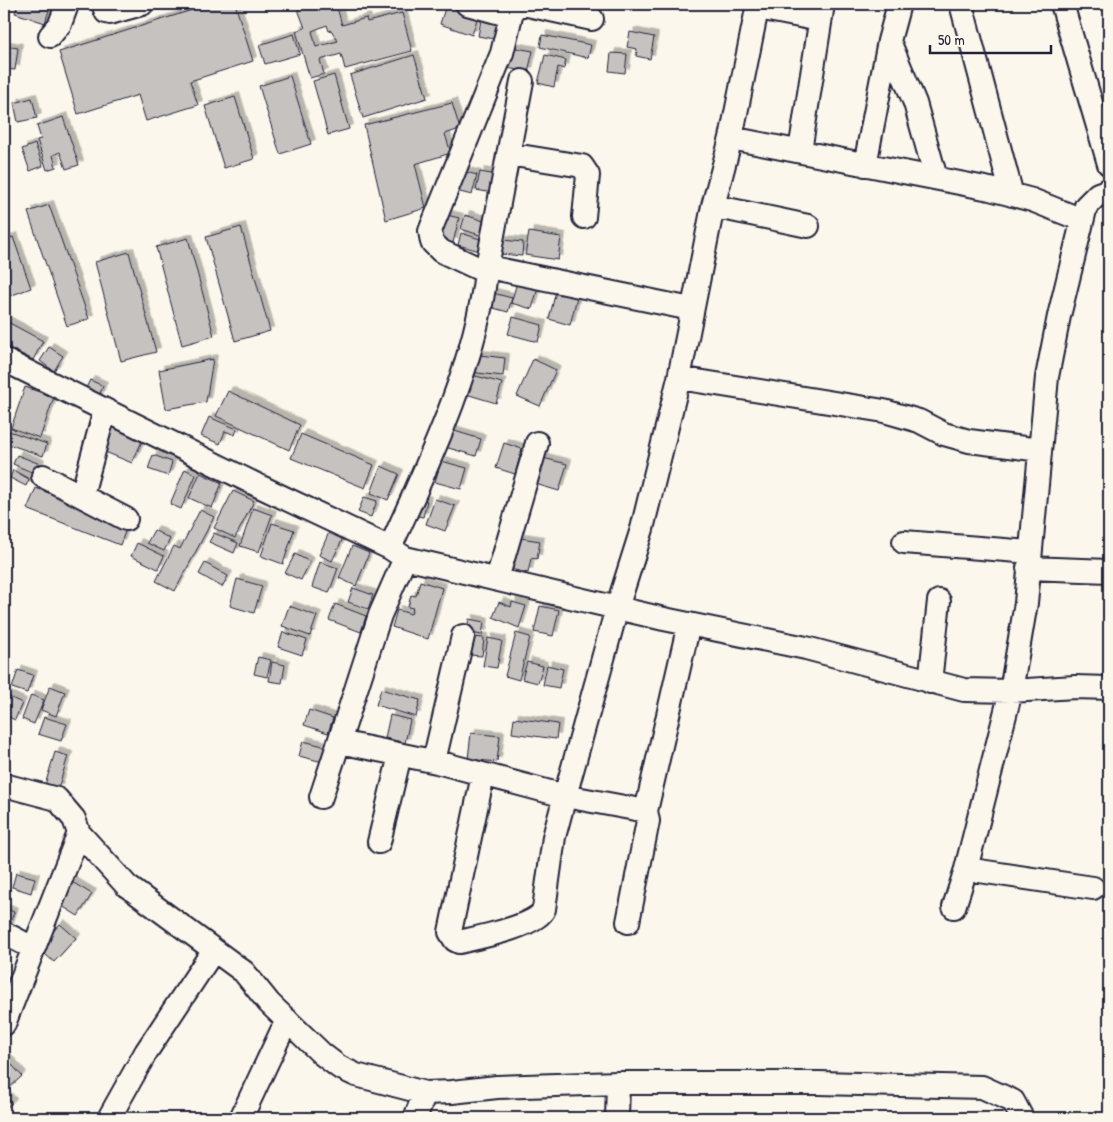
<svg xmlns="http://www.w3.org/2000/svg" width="1113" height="1122" font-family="'Patrick Hand',sans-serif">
	<defs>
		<filter id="shadow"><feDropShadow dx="4.5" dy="-4.5" stdDeviation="0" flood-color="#0004"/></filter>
	</defs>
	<rect width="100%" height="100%" fill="#fbf7ec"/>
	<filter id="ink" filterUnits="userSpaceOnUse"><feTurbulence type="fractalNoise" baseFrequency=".02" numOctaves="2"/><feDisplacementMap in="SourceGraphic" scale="10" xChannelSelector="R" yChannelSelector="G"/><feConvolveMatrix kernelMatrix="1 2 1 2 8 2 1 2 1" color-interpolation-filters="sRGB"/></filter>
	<g filter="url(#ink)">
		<!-- building -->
		<path fill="#c6c2c0" stroke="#22223b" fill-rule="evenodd" filter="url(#shadow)" d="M18 4H51L45 23 15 13Z
			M211 4H235L253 61 190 81 198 105 146 121 138 95 78 114 59 52Z
			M296 4H336L342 25 366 18 367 22 402 13 412 51 345 69 341 54 320 60 324 74 310 78 296 31 305 28ZM327 25 329 31 331 30 338 41 316 47 312 31Z
			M446 5 478 16 472 35 440 24Z
			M482 15 499 19 494 39 478 36Z
			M630 32 654 37 650 59 636 56 637 49 627 47Z
			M294 34 300 54 265 64 259 45Z
			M542 35 591 45 588 58 540 47Z
			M5 46 18 48 15 70 4 69Z
			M511 47 533 51 528 72 507 68Z
			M611 53 627 54 625 73 609 71Z
			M414 55 427 98 363 118 350 75Z
			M545 55 566 60 564 69 558 67 554 87 538 83Z
			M334 75 349 129 328 135 313 81Z
			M290 76 311 144 280 154 259 86Z
			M235 97 254 159 224 168 205 106Z
			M32 98 37 118 18 122 14 103Z
			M452 103 460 129 445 134 451 153 415 164 426 208 386 220 364 125Z
			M63 117 79 165 66 169 60 152 53 155 56 167 47 170 37 140 41 139 37 126Z
			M35 144 43 166 30 171 22 149Z
			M458 170 477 175 472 195 452 190Z
			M480 172 497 175 493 193 476 190Z
			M49 205 89 319 67 326 28 212Z
			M439 213 459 218 453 243 432 237Z
			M465 215 487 222 483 236 461 229Z
			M241 227 270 331 235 341 206 237Z
			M529 232 561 237 558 260 525 255Z
			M461 233 483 240 480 251 458 245Z
			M13 237 31 288 7 297 4 289V240Z
			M188 238 214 336 182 345 156 247Z
			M502 240 523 242 522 256 501 254Z
			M129 252 156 352 121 361 95 262Z
			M518 279 539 284 532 309 511 303Z
			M557 287 578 293 570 325 549 319Z
			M489 292 512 298 508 312 486 306Z
			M513 317 542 325 538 342 508 334Z
			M4 320 43 341 33 360 4 345Z
			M49 347 63 356 54 371 40 361Z
			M471 354 505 358 503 376 469 372Z
			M213 359 206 402 166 409 159 370Z
			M533 359 556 370 540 406 517 396Z
			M472 375 502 383 496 403 466 394Z
			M90 380 103 386 97 401 83 394Z
			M25 387 54 397 40 438 11 428Z
			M228 391 300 425 289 450 216 416Z
			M209 417 237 429 235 435 225 431 220 444 201 436Z
			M109 425 143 439 132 463 98 449Z
			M451 430 481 439 476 456 445 447Z
			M9 431 47 444 43 456 5 443Z
			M301 434 374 465 365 488 291 458Z
			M504 443 522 449 515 474 496 468Z
			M17 455 40 464 36 474 13 464Z
			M153 455 172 462 168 476 148 469Z
			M539 457 567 464 559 491 532 483Z
			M441 461 467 468 461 489 435 482Z
			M381 466 399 474 388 500 371 493Z
			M185 469 196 475 181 509 170 504Z
			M13 470 29 479 26 486 10 478Z
			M200 473 222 483 212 508 189 498Z
			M36 488 128 524 120 545 27 509Z
			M233 491 254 501 235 538 214 528Z
			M364 497 377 501 371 517 358 512Z
			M414 498 427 501 423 517 411 515Z
			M435 499 455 506 445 531 426 524Z
			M253 508 272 515 259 552 240 546Z
			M200 510 214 517 175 591 156 581 174 546 180 549Z
			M272 523 294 530 283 564 261 556Z
			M154 530 170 539 164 551 147 543Z
			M330 530 344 536 332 561 319 555Z
			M214 533 238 543 234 553 209 542Z
			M514 537 540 541 537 559 531 558 528 573 510 569Z
			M137 543 164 556 158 569 131 556Z
			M352 546 369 553 356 586 339 578Z
			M295 554 310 562 301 580 285 573Z
			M320 562 338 568 329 593 312 587Z
			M205 563 228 576 222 587 199 574Z
			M237 579 262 586 254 613 230 606Z
			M420 581 442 588 428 639 392 627 397 610 411 614 413 608 408 607 411 595 416 596Z
			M353 588 373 595 368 609 348 602Z
			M499 602 511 607 512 602 526 606 519 628 493 617Z
			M335 604 366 616 361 632 329 620Z
			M289 606 317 616 310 636 282 626Z
			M540 606 559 610 553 636 534 632Z
			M469 619 484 622 482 635 466 632Z
			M283 632 307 640 302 655 278 647Z
			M516 633 530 637 519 680 505 676Z
			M472 637 484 638 482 656 469 655Z
			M488 638 502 641 497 668 483 666Z
			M258 657 271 660 267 677 254 674Z
			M272 662 285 665 282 683 269 681Z
			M527 662 543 666 538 683 522 679Z
			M547 665 563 669 559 688 543 685Z
			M18 670 33 675 27 693 12 688Z
			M50 686 65 692 56 716 41 710Z
			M381 689 420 700 416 717 376 705Z
			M31 695 44 700 34 724 22 719Z
			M7 696 22 703 15 720 4 715V703Z
			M309 710 333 718 328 733 304 725Z
			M390 715 410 720 405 743 385 738Z
			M44 717 67 724 61 741 38 734Z
			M514 718 558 724 556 739 512 733Z
			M471 733 500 736 497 762 468 759Z
			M303 741 327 747 323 762 299 756Z
			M55 752 68 756 58 789 45 785Z
			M16 873 35 878 31 893 12 887Z
			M67 879 92 894 78 916 54 901Z
			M4 908 14 912 9 927 4 925Z
			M60 924 76 938 54 962 38 948Z
			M4 1056 22 1076 7 1090 4 1086Z
			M4 1094 12 1103 4 1110Z"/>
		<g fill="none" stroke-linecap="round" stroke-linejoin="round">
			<!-- minor casing -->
			<g stroke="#22223b" stroke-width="26">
				<path id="minor" d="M103 4 106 12 110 13 142 4
					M523 4 592 19
					M961 4 1012 195
					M1062 4 1109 164
					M758 8 820 20
					M50 36 60 24 67 5
					M889 41 915 103 936 178
					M731 138 990 189 1032 200 1082 220
					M800 151 823 4
					M508 154 582 166 588 175 584 217
					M865 165 889 41 899 4
					M713 206 808 226
					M488 267 691 309
					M486 272 522 81
					M4 360 259 486 390 548 405 558 664 619 806 648 964 690 1011 691 1075 687 1109 688
					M679 378 884 411 919 421 944 434 969 441 1040 450
					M43 476 126 519
					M82 495 105 410
					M904 542 1030 552
					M390 548C428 464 476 364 486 272L441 251 432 242 430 231 502 53 511 16 467 4
					M405 558 380 615 339 742 437 762 565 796 646 811
					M1028 568 1109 571
					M497 579 537 443
					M930 682 939 601
					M434 761 463 636
					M483 775 450 932 455 940 459 942C476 938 538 926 544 909L554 837 565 796 617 608 642 529 679 378 713 206 731 138 758 4
					M4 785 57 799 74 819 79 833 127 886 244 972 269 1003 322 1054 339 1067 356 1075 425 1093 452 1092 497 1087 618 1083H819L982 1087 1013 1101 1022 1118
					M321 797 339 742
					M379 842 400 755
					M966 869 1093 888
					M954 907 966 869 1011 691 1026 603 1047 377 1059 316 1086 206 1098 194 1109 190
					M628 922 648 821 646 811 689 624
					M4 933 33 948
					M4 1024 79 833
					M109 1118 146 1052 213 951
					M241 1118 287 1020
					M415 1118 425 1093
					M617 1118 618 1083"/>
			</g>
			<!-- minor -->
			<use href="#minor" stroke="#fbf7ec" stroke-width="22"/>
		</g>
	</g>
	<!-- margin -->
	<rect width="1113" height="1122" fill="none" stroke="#fbf7ec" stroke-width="20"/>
	<rect x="10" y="10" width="1093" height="1102" fill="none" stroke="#22223b" stroke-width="2" filter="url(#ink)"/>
	<!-- scale -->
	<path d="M930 45v8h121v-8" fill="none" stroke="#22223b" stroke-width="2.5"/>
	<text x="938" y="45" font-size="15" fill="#22223b" stroke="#fbf7ec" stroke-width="4" paint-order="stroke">50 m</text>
</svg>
